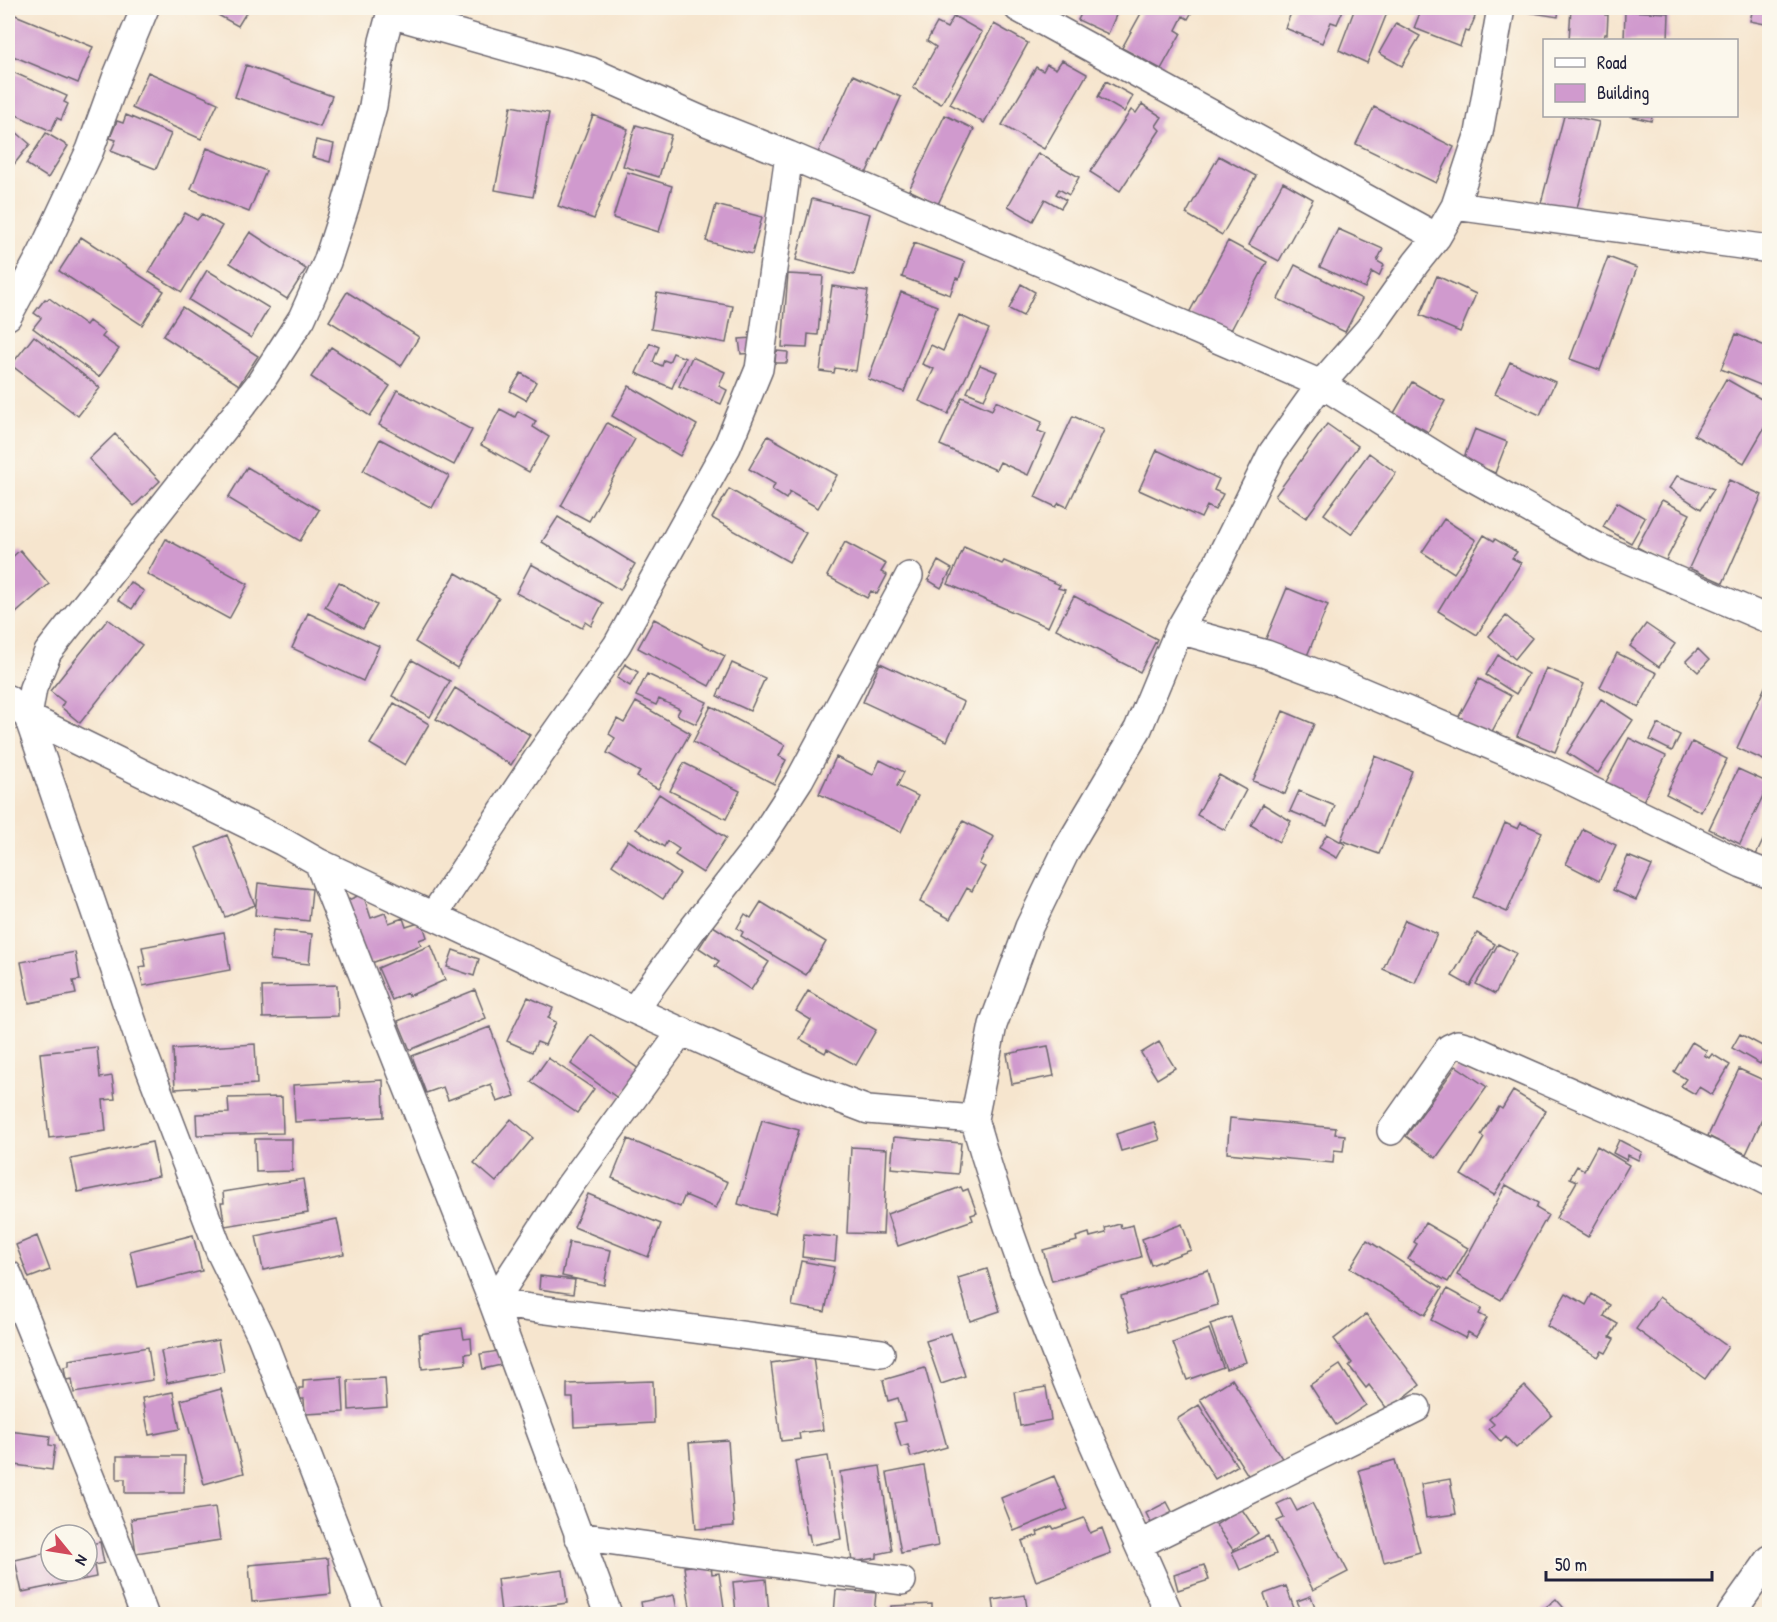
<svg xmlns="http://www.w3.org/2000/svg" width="1777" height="1622" font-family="'Patrick Hand',sans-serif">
	<rect width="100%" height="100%" fill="#fbf7ec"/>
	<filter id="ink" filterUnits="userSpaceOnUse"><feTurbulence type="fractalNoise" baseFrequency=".0167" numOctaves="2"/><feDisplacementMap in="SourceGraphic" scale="12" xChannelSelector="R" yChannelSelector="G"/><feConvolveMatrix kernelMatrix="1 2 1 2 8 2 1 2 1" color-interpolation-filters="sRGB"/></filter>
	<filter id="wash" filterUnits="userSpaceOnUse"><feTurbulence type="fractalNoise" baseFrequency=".008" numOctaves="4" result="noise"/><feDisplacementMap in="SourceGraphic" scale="24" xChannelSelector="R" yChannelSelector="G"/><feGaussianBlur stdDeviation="1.35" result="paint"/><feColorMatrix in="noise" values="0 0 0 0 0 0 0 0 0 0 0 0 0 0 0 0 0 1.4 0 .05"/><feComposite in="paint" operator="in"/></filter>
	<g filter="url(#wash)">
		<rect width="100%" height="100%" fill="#f6e5ce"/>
		<g id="blocks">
			<!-- building -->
			<path fill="#d09ace" d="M223 8H249L238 26 218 15Z
				M1084 8H1119L1108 34 1078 20Z
				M1144 8H1194L1188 19 1183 16 1176 30 1181 33 1161 69 1122 48Z
				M1293 8H1344L1337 24 1331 22 1322 43 1285 28Z
				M1355 8H1389L1367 63 1339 50Z
				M1422 8H1466L1473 10 1472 15 1475 17 1469 32 1465 31 1460 46 1414 28Z
				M1528 8H1559L1558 17 1527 12Z
				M1571 8H1606L1605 15H1608L1607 34H1605L1604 40H1569Z
				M1753 8H1770V25L1750 21Z
				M1625 11 1669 13 1668 40H1624Z
				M8 12 93 47 78 83 8 54Z
				M954 16 982 32 941 104 913 88 936 47 927 41 937 23 947 28Z
				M1396 23 1420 36 1402 66 1379 53Z
				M994 24 1028 43 984 123 950 104Z
				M1062 60 1087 74 1044 149 1002 125 1036 67 1043 71 1047 64 1056 69Z
				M246 65 332 96 320 127 235 97Z
				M8 70 67 96 64 102 68 104 61 120 57 118 51 131 8 111Z
				M148 72 218 103 201 139 132 108Z
				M853 75 901 97 864 178 816 157Z
				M1106 81 1133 96 1124 112 1098 97Z
				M1142 104 1162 117 1156 126 1160 130 1120 191 1090 172 1131 110 1136 113Z
				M511 106 549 113 533 197 495 190Z
				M1374 107 1454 147 1436 183 1356 144Z
				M126 115 171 134 156 169 111 151 116 140 110 138 117 121 123 123Z
				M593 115 628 129 594 219 558 206Z
				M945 115 974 129 938 204 909 190Z
				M1564 116H1572L1599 122 1576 212 1541 203Z
				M1630 116H1652L1651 121Z
				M8 125 30 144 8 172Z
				M636 125 671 135 659 177 623 166Z
				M46 133 68 146 48 178 26 164Z
				M316 140 334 144 330 162 312 157Z
				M207 148 266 171 249 212 191 189Z
				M1038 153 1079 177 1069 195 1059 189 1056 194 1066 200 1061 208 1045 199 1033 221 1008 206Z
				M1219 156 1256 176 1222 235 1186 214Z
				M627 172 672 186 659 232 613 218Z
				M1283 182 1313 199 1279 261 1249 245Z
				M812 199 870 214 854 275 796 260Z
				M716 205 762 217 752 254 706 241Z
				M185 213 197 220 202 214 222 226 182 292 149 272Z
				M1338 229 1383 249 1377 261 1384 265 1379 276 1372 272 1365 288 1320 267Z
				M250 232 306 269 287 299 230 263Z
				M81 237 164 291 142 325 59 271Z
				M1228 241 1267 262 1229 334 1189 313Z
				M914 243 965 262 959 279 956 278 950 295 902 277Z
				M1608 257 1637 268 1600 370 1570 359Z
				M1295 265 1362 299 1345 332 1278 299Z
				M8 268 18 274 8 293Z
				M207 270 269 308 251 338 189 300Z
				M788 274 823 276 818 335 808 334 807 348 782 347Z
				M1437 276 1476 294 1460 332 1420 315Z
				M1021 284 1035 292 1023 316 1009 309Z
				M832 286 868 291 856 371 835 368 834 373 820 371Z
				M347 292 419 337 401 366 329 321Z
				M901 292 937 306 904 392 868 379Z
				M657 293 733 306 726 343 651 329Z
				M49 298 86 325 89 321 105 333 102 337 119 349 99 377 33 328 41 318 34 313 45 299 47 300Z
				M182 307 258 356 239 385 163 336Z
				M959 315 989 329 948 414 919 401 934 369 922 364 931 345 943 351Z
				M1736 334 1770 348V389L1721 369Z
				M34 336 100 388 78 416 11 365Z
				M753 338 754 353 741 354 739 339Z
				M650 343 659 347 653 362 662 366 664 360 669 362 673 353 685 358 672 388 636 373Z
				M331 347 390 386 370 416 311 377Z
				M776 351 788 352 787 363H775Z
				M692 357 725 372 719 386 727 390 721 404 679 386Z
				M1510 362 1555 382 1540 415 1495 394Z
				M980 365 997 372 984 399 967 392Z
				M521 373 536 382 526 400 510 391Z
				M1726 379 1770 404V418L1744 463 1694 435Z
				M1412 382 1445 401 1428 432 1394 413Z
				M629 386 697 425 680 456 612 416Z
				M397 390 472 430 454 465 379 425Z
				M962 397 992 410 996 401 1042 422 1038 431 1046 434 1028 475 1000 462 996 470 940 445Z
				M500 409 515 417 518 411 536 421 533 427 549 437 529 472 481 445Z
				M1073 416 1104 430 1067 507 1059 503 1056 507 1035 497Z
				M607 423 635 439 589 521 561 506Z
				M1327 424 1358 446 1306 518 1275 496Z
				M1475 429 1507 442 1495 473 1488 470 1484 478 1463 460Z
				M115 434 160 481 134 506 89 459Z
				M768 436 837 475 818 508 790 492 786 499 772 490 775 484 749 469Z
				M380 439 449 476 432 508 363 471Z
				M1157 450 1219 479 1214 490 1223 494 1215 510 1207 506 1201 518 1139 490Z
				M1369 453 1396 473 1351 534 1324 514Z
				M247 467 319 510 300 541 228 498Z
				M1677 476 1714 489 1701 509 1669 488Z
				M1729 480 1762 495 1723 583 1689 568Z
				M729 489 806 533 789 562 712 518Z
				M1662 500 1690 514 1665 562 1637 547Z
				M1617 502 1645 518 1631 543 1603 527Z
				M558 517 635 564 620 590 542 542Z
				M1444 519 1476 540 1454 573 1422 552Z
				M1484 535 1494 541 1495 539 1517 552 1512 558 1521 563 1477 635 1438 611Z
				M166 539 248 584 229 619 147 574Z
				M845 542 886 564 881 572 887 575 877 594 871 591 867 598 827 576Z
				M964 547 1002 564 1004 561 1060 585 1058 588 1065 590 1048 627 948 584Z
				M20 550 49 584 8 620V561Z
				M938 561 952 569 941 588 928 580Z
				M531 564 603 603 591 626 585 622 582 628 516 593Z
				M456 573 499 598 457 668 415 642Z
				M130 582 144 591 132 609 118 600Z
				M339 582 377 605 363 629 325 607Z
				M1287 588 1328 605 1304 663 1263 646Z
				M1074 596 1157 639 1140 672 1056 629Z
				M308 613 379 646 363 681 292 648Z
				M1506 616 1532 638 1515 659 1489 636Z
				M108 619 142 645 80 723 61 707 64 702 50 691Z
				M654 619 725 656 709 686 638 648Z
				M1646 624 1675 644 1659 667 1630 646Z
				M1698 649 1709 660 1698 672 1686 661Z
				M1617 653 1657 673 1639 707 1600 687Z
				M1498 655 1528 674 1516 694 1486 675Z
				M412 660 450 681 430 717 392 696Z
				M732 663 765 678 750 711 717 696Z
				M880 663 964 702 947 741 863 702Z
				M625 664 638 672 630 686 617 678Z
				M1546 668 1584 684 1555 752 1517 736Z
				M647 674 707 702 696 724 677 715 680 709 659 699 656 705 636 696Z
				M1770 676V763L1737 748Z
				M1479 679 1511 696 1489 737 1457 720Z
				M455 688 530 735 511 765 436 719Z
				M1601 699 1633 720 1598 773 1567 753Z
				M636 702 690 733 658 789 637 777 640 772 607 753 615 738 609 734 617 719 624 723Z
				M394 703 429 724 405 765 370 744Z
				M711 706 785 745 779 756 786 760 774 784 693 742Z
				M1283 711 1314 724 1285 794 1253 781Z
				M1658 724 1680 735 1672 751 1650 740Z
				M1629 738 1666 756 1643 801 1606 782Z
				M1692 742 1727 759 1701 812 1666 794Z
				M1375 756 1412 771 1379 854 1341 840Z
				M836 757 873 775 880 760 904 772 897 786 918 796 901 832 819 794Z
				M684 763 740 791 726 819 670 791Z
				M1738 769 1769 783 1740 844 1709 829Z
				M1219 775 1246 790 1225 830 1197 815Z
				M1299 791 1335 806 1327 826 1290 811Z
				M659 794 726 838 703 873 675 855 679 849 667 841 664 847 636 829Z
				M1263 804 1291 821 1279 842 1251 825Z
				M963 821 994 837 979 864 985 867 972 891 967 888 950 919 920 902Z
				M1505 823 1518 829 1521 823 1542 832 1507 912 1473 897Z
				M1770 826V861L1756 855Z
				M1583 829 1616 845 1599 881 1566 864Z
				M1327 834 1345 844 1337 858 1319 848Z
				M227 835 255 905 225 917 196 848Z
				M628 840 680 874 663 899 612 865Z
				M1628 856 1652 866 1636 900 1613 890Z
				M258 883 312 889 309 921 255 915Z
				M363 894 371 918 385 913 389 923 403 918 406 927 422 922 427 937 419 940 421 945 366 965 343 902Z
				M761 902 826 942 806 975 741 936 743 932 737 928 745 914 751 918Z
				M1405 920 1437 934 1415 983 1383 969Z
				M713 926 769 962 751 990 715 966 719 961 699 948Z
				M273 930 312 934 309 964 270 960Z
				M224 932 230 970 143 986 139 967 146 966 142 947Z
				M1477 933 1495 944 1470 986 1452 976Z
				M1498 944 1516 953 1495 994 1476 984Z
				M431 945 445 980 409 996 407 993 392 1000 378 968Z
				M453 950 479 959 474 976 447 967Z
				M75 952 80 980 73 981 76 994 29 1003 21 962Z
				M337 985 338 1016 263 1018 262 987Z
				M475 990 486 1018 410 1050 398 1021Z
				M808 991 876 1030 856 1065 827 1049 825 1053 800 1039 811 1020 796 1011Z
				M528 997 553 1008 548 1018 556 1022 545 1045 537 1042 532 1052 507 1041Z
				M490 1027 515 1096 497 1102 491 1084 448 1100 443 1087 426 1093 412 1056Z
				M1740 1034 1768 1049 1760 1064 1732 1048Z
				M592 1035 640 1070 619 1099 571 1064Z
				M1159 1042 1175 1068 1157 1079 1141 1053Z
				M1692 1042 1707 1051 1704 1055 1709 1058 1712 1054 1730 1065 1712 1095 1699 1087 1695 1094 1681 1086 1686 1079 1674 1072Z
				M255 1044 257 1084 175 1089 173 1049Z
				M1048 1046 1054 1076 1012 1084 1007 1054Z
				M97 1047 100 1078 112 1076 115 1099 103 1100 106 1131 49 1138 40 1053Z
				M548 1058 594 1089 577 1113 531 1082Z
				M1456 1066 1487 1087 1436 1158 1406 1136Z
				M1739 1069 1770 1083V1102L1746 1154 1738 1150 1737 1153 1717 1144 1718 1141 1708 1136Z
				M383 1080 384 1117 295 1122 293 1085Z
				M1513 1091 1546 1111 1494 1195 1461 1175 1484 1138 1481 1135 1499 1107 1502 1109Z
				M282 1097 283 1133 197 1135 196 1114 229 1113 228 1098Z
				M1230 1118 1336 1128 1335 1134 1345 1135 1343 1151 1334 1150 1333 1163 1227 1153Z
				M511 1119 533 1138 496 1182 474 1163Z
				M762 1120 799 1130 775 1214 738 1204Z
				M1154 1122 1160 1140 1121 1151 1116 1134Z
				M894 1137 961 1143 958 1174 891 1168Z
				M255 1139H292V1171L256 1172Z
				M628 1139 728 1182 716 1208 685 1195 680 1207 612 1178Z
				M1619 1140 1642 1152 1638 1160 1628 1155 1626 1160 1613 1153Z
				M152 1142 159 1176 78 1192 71 1159Z
				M1597 1146 1629 1165 1588 1237 1556 1218 1577 1181 1570 1178 1577 1166 1584 1170Z
				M851 1147 887 1149 883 1234 847 1233Z
				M303 1179 308 1213 225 1226 221 1203H224L223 1192Z
				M1506 1185 1538 1203 1536 1208 1548 1215 1501 1300 1457 1275Z
				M961 1187 963 1191 968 1189 977 1213 971 1215 973 1220 898 1246 887 1214Z
				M588 1194 661 1224 648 1257 574 1227Z
				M337 1219 344 1254 263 1270 256 1236Z
				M1425 1223 1468 1248 1448 1282 1408 1259 1417 1244 1414 1242Z
				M1120 1224 1121 1228 1133 1225 1141 1257 1052 1281 1043 1250 1077 1241 1076 1237 1089 1233 1090 1237 1106 1233 1105 1228Z
				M1182 1224 1191 1250 1151 1265 1142 1239Z
				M804 1234 837 1237 835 1261 802 1257Z
				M193 1235 202 1271 138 1287 130 1251Z
				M37 1236 50 1270 29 1278 16 1245Z
				M1367 1240 1442 1288 1425 1315 1350 1268Z
				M569 1242 611 1250 604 1285 562 1276Z
				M801 1261 834 1267 825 1312 792 1306Z
				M987 1269 1000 1311 970 1321 958 1278Z
				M1208 1270 1218 1305 1131 1331 1121 1296Z
				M540 1276 575 1280 573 1294 539 1289Z
				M1447 1289 1482 1308 1479 1314 1487 1318 1476 1337 1468 1332 1465 1338 1431 1320Z
				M1566 1293 1586 1305 1592 1294 1610 1305 1604 1316 1618 1324 1610 1337 1614 1339 1606 1353 1602 1351 1598 1357 1547 1326Z
				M1659 1297 1728 1347 1705 1379 1636 1329Z
				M1366 1314 1420 1385 1388 1410 1369 1385 1366 1388 1349 1366 1352 1363 1334 1339Z
				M1231 1317 1246 1362 1226 1369 1210 1324Z
				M462 1328 464 1339 471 1338 472 1353 465 1354 466 1364 422 1369 419 1334Z
				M1209 1329 1223 1367 1187 1380 1173 1343Z
				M951 1333 965 1376 941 1384 926 1341Z
				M218 1340 224 1372 167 1383 161 1351Z
				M148 1347 153 1380 74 1393 72 1379 66 1380 64 1367 69 1366V1360Z
				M498 1351 501 1365 483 1369 480 1354Z
				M813 1357 823 1430 799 1433 800 1439 781 1441 771 1363Z
				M1340 1365 1366 1405 1336 1425 1310 1385Z
				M925 1368 947 1447 911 1457 908 1445 901 1447 894 1423 905 1421 898 1398 888 1401 883 1380Z
				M342 1377 344 1412 305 1414 304 1399H300L299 1388H303V1380Z
				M385 1378 387 1407 349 1410 348 1380Z
				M1232 1379 1283 1460 1268 1469 1266 1466 1249 1477 1200 1399Z
				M653 1381 654 1423 574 1427 573 1398H567V1384Z
				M1525 1386 1552 1415 1516 1448 1506 1437 1501 1442 1489 1429 1494 1424 1489 1419Z
				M1046 1387 1051 1420 1020 1426 1015 1392Z
				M221 1389 244 1473 204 1484 181 1400Z
				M173 1392 180 1429 149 1435 142 1398Z
				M1199 1405 1237 1466 1215 1479 1177 1419Z
				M8 1431 50 1436 49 1445 55 1446 52 1470 8 1464Z
				M728 1440 734 1526 696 1529 689 1443Z
				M117 1456H185L184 1493H125V1479H117Z
				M828 1456 841 1539 811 1545 809 1534H807L795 1461Z
				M1395 1460 1420 1552 1384 1562 1359 1470Z
				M880 1466 892 1551 877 1554V1558L852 1562 840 1472Z
				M924 1466 938 1546 901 1553 887 1473Z
				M1054 1476 1068 1509 1014 1531 1001 1498Z
				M1450 1479 1456 1514 1426 1518 1421 1484Z
				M1290 1498 1297 1511 1312 1503 1348 1572 1313 1590 1277 1521 1284 1518 1277 1504Z
				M1167 1502 1177 1521 1156 1533 1146 1513Z
				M215 1507 220 1540 136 1553 131 1519Z
				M1241 1508 1258 1533 1233 1550 1216 1525Z
				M1084 1518 1090 1533 1102 1528 1111 1553 1036 1581 1022 1541 1038 1535 1037 1532 1052 1526 1054 1529Z
				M1268 1536 1276 1554 1240 1570 1232 1552Z
				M100 1542 104 1563 94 1565 96 1577 22 1592 15 1560 51 1552V1571H87V1545Z
				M328 1558 331 1594 252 1602 249 1565Z
				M711 1563 712 1574 719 1573 725 1614H691L684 1567Z
				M1204 1565 1209 1580 1178 1590 1174 1575Z
				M563 1570 567 1603 501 1612 497 1579Z
				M766 1579 769 1614H736L733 1582Z
				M1286 1586 1296 1614H1271L1264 1594Z
				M836 1590 876 1593 874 1614H834Z
				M674 1595 678 1614H643L641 1602Z
				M1025 1595 1028 1614H995L993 1600Z
				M1311 1596 1315 1607 1302 1612 1297 1601Z
				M1556 1599 1569 1614H1537Z
				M932 1604V1614H891V1606Z"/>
		</g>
	</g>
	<g filter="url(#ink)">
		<use href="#blocks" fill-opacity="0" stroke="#6c666e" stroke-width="1.5"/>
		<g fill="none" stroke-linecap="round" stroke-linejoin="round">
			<!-- minor casing -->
			<g stroke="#6c666e" stroke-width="30">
				<path id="minor" d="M1018 8 1437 237
					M390 14 591 71 706 122 789 155 1030 258 1321 384 1464 473 1598 547 1770 620
					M1455 206 1770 249
					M8 316 42 253 90 150 116 78 145 8
					M1179 630 1266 654 1340 682 1553 772 1742 864 1770 875
					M8 699 28 717 283 842 318 862 493 1303 608 1614
					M318 862 634 1010 792 1081 868 1110 974 1119C1000 1210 1034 1302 1070 1389 1101 1465 1137 1539 1169 1614
					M433 916 539 756 617 645 727 447 759 369 789 155
					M634 1010 694 927 754 850 800 779 909 576
					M682 1031 570 1185 493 1303 881 1353
					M974 1119 993 1025 1029 927 1067 849 1138 729 1179 630 1217 564 1272 453 1321 384 1370 328 1416 263 1437 237 1455 206 1479 133 1501 8
					M1391 1131 1449 1048 1458 1044 1469 1047C1569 1093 1672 1132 1770 1183
					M8 1274 127 1568 144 1614
					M578 1536 902 1581
					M1140 1544 1417 1408
					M369 1614 261 1336 219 1250 141 1046 28 717 33 688 48 652 260 383 302 318 327 262 346 204 373 106 383 41 392 8
					M1731 1614 1770 1559"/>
			</g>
			<!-- minor -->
			<use href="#minor" stroke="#fff" stroke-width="27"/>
		</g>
	</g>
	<!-- margin -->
	<rect width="1777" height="1622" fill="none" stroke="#fbf7ec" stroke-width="30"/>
	<!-- legend -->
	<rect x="1543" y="39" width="195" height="78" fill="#fbf7ec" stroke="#a4a2a5" stroke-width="1.5"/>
	<rect x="1555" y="58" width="30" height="9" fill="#ffffff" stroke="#a4a2a5" stroke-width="1.5"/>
	<text x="1597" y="69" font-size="18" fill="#22223b">Road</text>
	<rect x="1555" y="84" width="30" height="18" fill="#d09ace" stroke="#a4a2a5" stroke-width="1.5"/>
	<text x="1597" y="99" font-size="18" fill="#22223b">Building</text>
	<!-- north arrow -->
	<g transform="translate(69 1553) rotate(120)"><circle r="28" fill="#fbf7ec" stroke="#a4a2a5" stroke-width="1.5"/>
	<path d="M0-4.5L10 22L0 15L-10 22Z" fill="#d1495b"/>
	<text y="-9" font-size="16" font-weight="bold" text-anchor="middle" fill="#22223b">N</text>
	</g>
	<!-- scale -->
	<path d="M1546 1571v9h166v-9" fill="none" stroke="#22223b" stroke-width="3"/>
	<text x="1555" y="1571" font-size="18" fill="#22223b" stroke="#fbf7ec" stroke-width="4.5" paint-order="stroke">50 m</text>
</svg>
